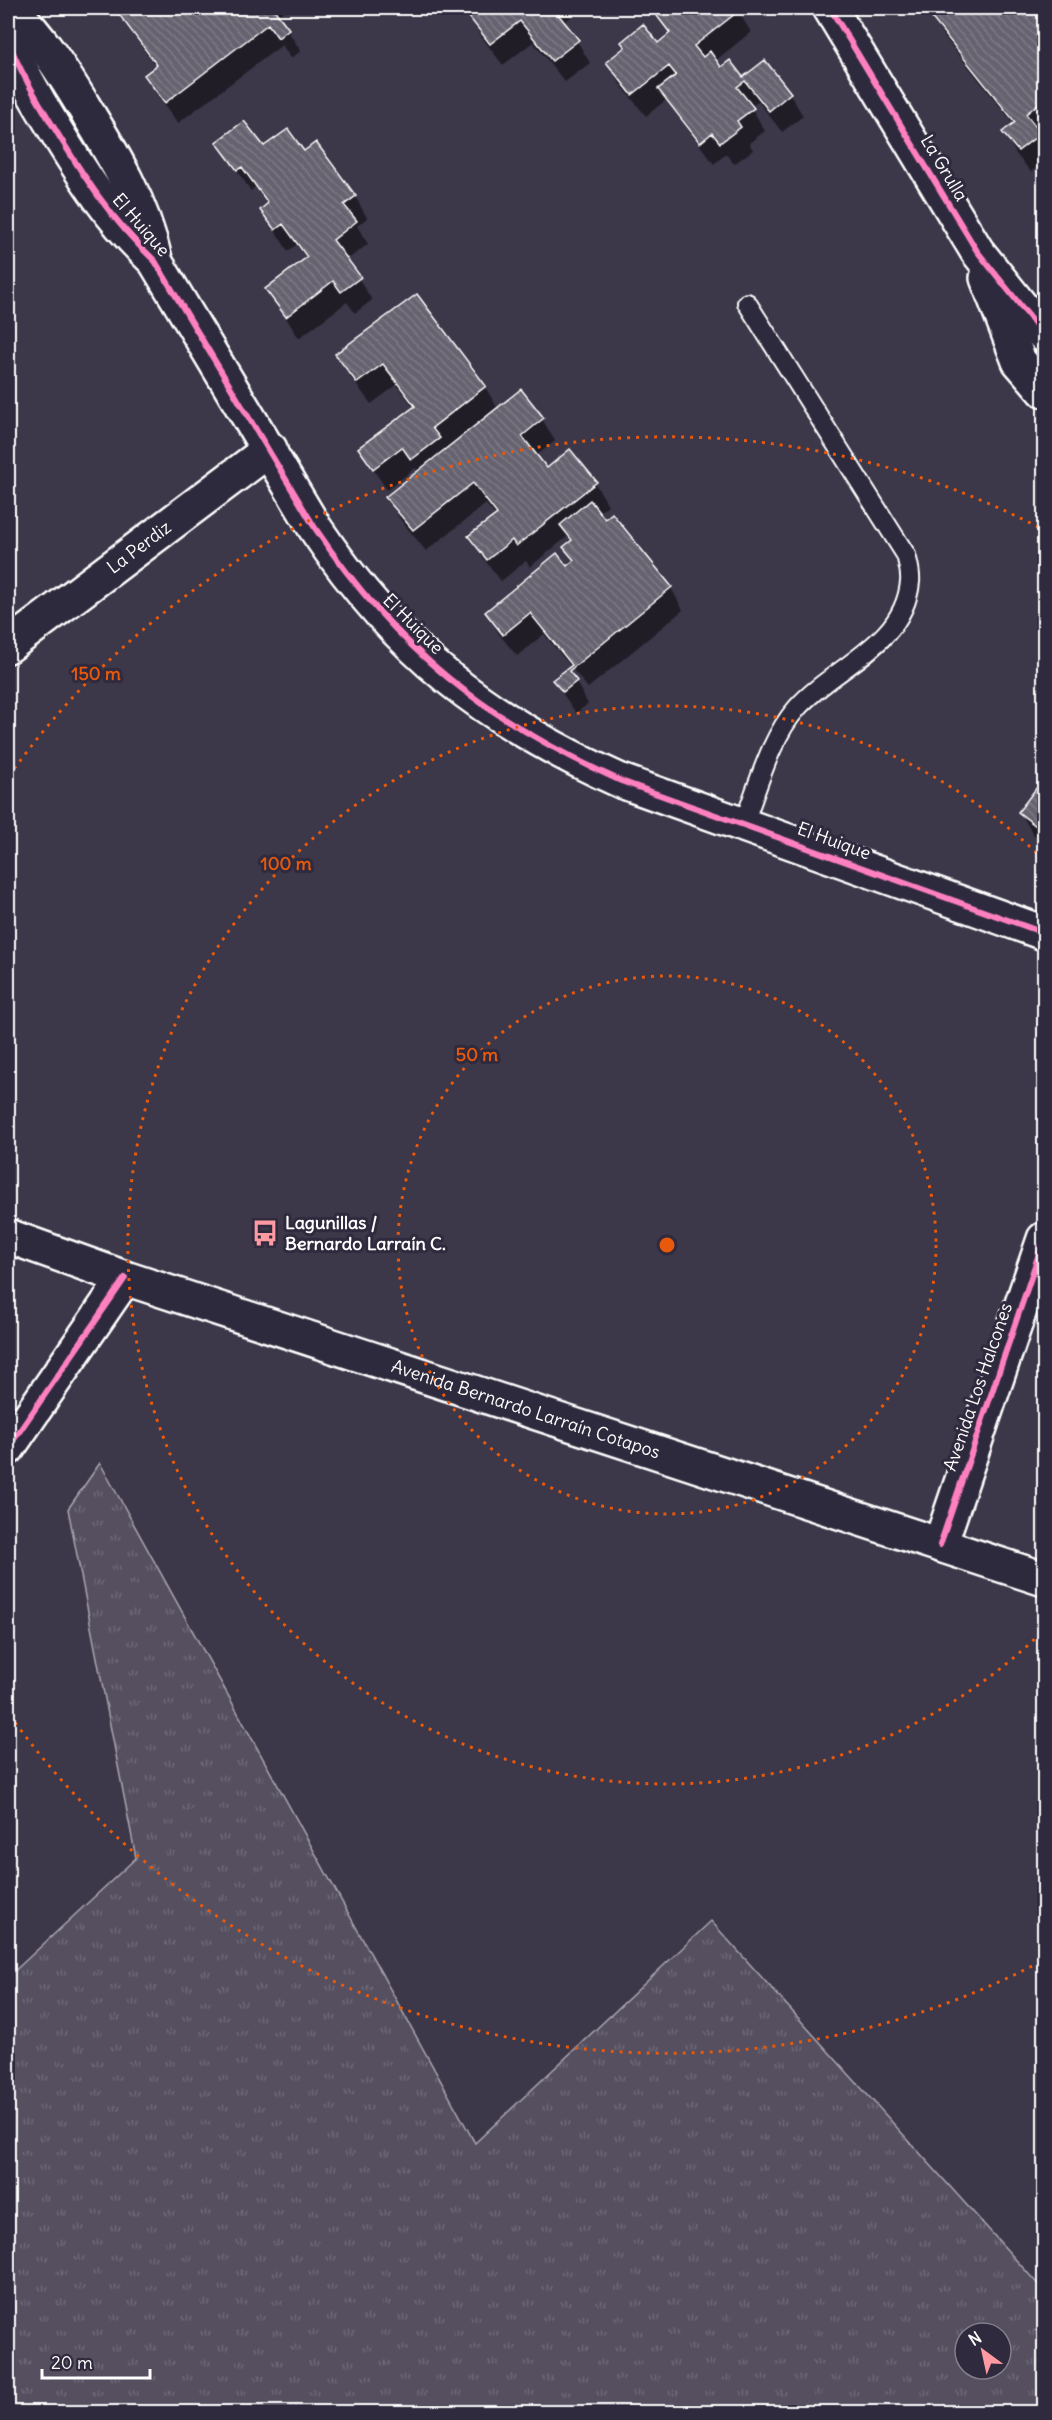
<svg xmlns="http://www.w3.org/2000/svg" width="1052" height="2420" font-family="Delius,sans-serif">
	<defs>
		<pattern id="grass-tufts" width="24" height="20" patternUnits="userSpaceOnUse" patternTransform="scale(1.5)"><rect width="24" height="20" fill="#555060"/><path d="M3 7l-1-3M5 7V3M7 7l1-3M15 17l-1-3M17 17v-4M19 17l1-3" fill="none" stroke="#6e6a78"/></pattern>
		<pattern id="building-back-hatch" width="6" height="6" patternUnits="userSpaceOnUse" patternTransform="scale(1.5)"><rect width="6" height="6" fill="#666270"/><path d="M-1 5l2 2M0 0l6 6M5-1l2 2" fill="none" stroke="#7d7a85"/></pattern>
	</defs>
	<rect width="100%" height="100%" fill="#3c3749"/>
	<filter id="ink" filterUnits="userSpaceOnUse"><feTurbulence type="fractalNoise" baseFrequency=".0167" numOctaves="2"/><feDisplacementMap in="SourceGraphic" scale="12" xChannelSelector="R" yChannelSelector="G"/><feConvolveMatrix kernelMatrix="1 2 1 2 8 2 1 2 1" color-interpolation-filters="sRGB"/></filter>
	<g filter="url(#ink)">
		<!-- grass -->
		<path fill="url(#grass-tufts)" stroke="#aaa8b0" stroke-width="1.5" fill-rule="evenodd" d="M100 1463 475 2143 711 1921 1044 2291V2412H8V1977L136 1858 68 1509ZM965 2333H1001V2369H965Z"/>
		<!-- shadow -->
		<path fill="#0007" d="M128 8H287L278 16 301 51 291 58 282 45 178 123 159 98 146 76 157 68 133 35 120 14Z
			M476 8H583L563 23 577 41 590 63 565 82 533 42 503 65 480 35 468 13Z
			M671 8H736L751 32 715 61 721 69 743 79 765 62 790 94 803 116 782 132 758 101 751 107 765 131 749 143 753 150 734 164 726 154 714 164 666 100 646 116 620 84 608 62 658 45 670 35 659 17Z
			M935 8H1044V131L1040 134 1044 142V161L1031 172 1016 154 1004 132 1014 124 942 34 929 12Z
			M218 142 303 153 355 196 367 218 357 226 368 244 347 260 372 300 355 313 347 302 299 338 267 289 307 259 296 245 288 251 262 210 268 205 255 187 251 191Z
			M416 296 485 387 498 409 542 419 555 441 536 456 547 470 595 483 608 505 598 513 671 588 683 610 588 688 544 634 517 656 499 634 487 612 574 562 565 547 571 542 568 536 530 567 526 561 501 581 483 558 470 537 496 516 486 504 426 551 400 519 387 497 418 472 415 468 387 490 360 449 414 408 397 385 371 404 350 376 337 355Z
			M554 681 576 682 588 704 576 713Z
			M1044 780V843L1033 834 1020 812Z"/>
		<!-- building -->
		<path fill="url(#building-back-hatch)" stroke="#fff" stroke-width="1.5" d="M126 8H273L289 29 278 38 268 24 165 103 144 75 157 65 118 13Z
			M473 8H553L579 40 552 61 520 21 490 44 466 13Z
			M668 8H738L740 10 694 46 703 57 710 51 721 67 730 60 743 77 765 60 791 93 769 111 745 81 737 87 754 108 737 121 741 127 720 143 712 133 700 143 658 89 676 75 669 66 632 95 606 62 625 47 621 42 643 24 658 43 670 33 657 16Z
			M933 8H1044V99L1026 114 1041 133 1018 151 1002 132 1015 122 927 12Z
			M244 121 264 146 288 129 304 151 316 142 356 196 344 205 357 221 333 240 361 277 341 292 333 281 286 317 265 289 307 257 283 224 275 230 260 210 268 203 242 167 237 170 216 142Z
			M417 294 486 386 432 428 440 438 411 460 402 447 373 469 358 448 415 406 383 364 357 383 335 354Z
			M521 389 544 418 522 436 547 468 570 449 597 482 516 546 512 540 487 560 468 536 497 514 473 483 413 530 385 497Z
			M590 500 605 519 612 513 672 587 569 671 577 681 563 692 552 680 572 665 530 613 503 635 485 612 557 553 567 566 574 560 563 547 572 540 560 525Z
			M1044 778V832L1018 812Z"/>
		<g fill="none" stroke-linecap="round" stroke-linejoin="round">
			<!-- lane casing -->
			<g stroke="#fff" stroke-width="22">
				<path id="lane" d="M743 825C758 787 770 738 797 708 834 666 904 645 910 582 911 573 908 563 906 555L747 303"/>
			</g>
			<!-- street casing -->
			<g stroke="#fff" stroke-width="38">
				<g id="street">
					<path d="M11 8C41 37 62 71 84 107 114 156 142 202 155 259"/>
					<path d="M830 8 977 251 1044 335"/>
					<path d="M8 41C20 71 36 98 53 126 84 177 111 220 155 261L315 528C398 652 486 720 621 781L1044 933"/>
					<path d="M987 278 1019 361 1044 390"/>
					<path id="s1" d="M8 646 270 449"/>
					<path d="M8 1448 125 1278"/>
					<path d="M940 1545 1044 1239"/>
				</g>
			</g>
			<!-- secondary casing -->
			<g stroke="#fff" stroke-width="38">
				<g id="secondary">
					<path id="s2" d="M8 1236 125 1278 1044 1579"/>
				</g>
			</g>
			<!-- lane -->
			<use href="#lane" stroke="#2f2a3d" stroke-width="18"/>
			<!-- street -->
			<use href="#street" stroke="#2f2a3d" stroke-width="33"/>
			<!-- secondary -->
			<use href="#secondary" stroke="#2f2a3d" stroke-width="33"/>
			<!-- cycleway casing -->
			<g stroke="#2f2a3d" stroke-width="10">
				<path id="cycleway" d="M830 8 977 251 1044 335
					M8 41C20 71 36 98 53 126 84 177 111 220 155 261L315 528C398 652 486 720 621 781L1044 933
					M8 1448 125 1278
					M940 1545 1044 1239"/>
			</g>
			<!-- cycleway -->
			<use href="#cycleway" stroke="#ff80c0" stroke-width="6"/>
		</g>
	</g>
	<!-- distance rings -->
	<g fill="none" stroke="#e8590c" stroke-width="3" stroke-dasharray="3 6">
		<circle cx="667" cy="1245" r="269"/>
		<path d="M1041 1633A539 539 0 1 1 1041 857"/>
		<path d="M1040 1962A808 808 0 0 1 9 1714M9 776A808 808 0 0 1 1040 528"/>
	</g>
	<!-- icons -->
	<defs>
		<g id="bus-bare" transform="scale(2.07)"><path d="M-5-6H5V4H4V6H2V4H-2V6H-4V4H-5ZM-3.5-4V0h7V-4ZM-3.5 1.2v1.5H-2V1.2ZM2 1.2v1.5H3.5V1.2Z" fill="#ff9aa2" stroke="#2f2a3d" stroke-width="2.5" paint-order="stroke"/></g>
	</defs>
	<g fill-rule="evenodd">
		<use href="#bus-bare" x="265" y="1233"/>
	</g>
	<g text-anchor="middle" stroke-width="6" stroke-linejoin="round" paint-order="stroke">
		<!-- street labels -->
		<g font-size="18" fill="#fff" stroke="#2f2a3d">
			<text transform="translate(944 168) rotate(59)" y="6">La Grulla</text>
			<text transform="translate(141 225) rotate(49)" y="6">El Huique</text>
			<text dy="6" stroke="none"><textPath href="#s1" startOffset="164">La Perdiz</textPath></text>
			<text transform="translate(413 624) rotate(45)" y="6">El Huique</text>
			<text transform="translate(834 841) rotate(20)" y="6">El Huique</text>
			<text transform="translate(978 1387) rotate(-71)" y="6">Avenida Los Halcones</text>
			<text dy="6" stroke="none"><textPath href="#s2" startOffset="546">Avenida Bernardo Larraín Cotapos</textPath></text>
		</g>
		<!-- poi labels -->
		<g font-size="18" font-weight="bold" fill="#fff" stroke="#2f2a3d" text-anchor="start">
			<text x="285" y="1229">Lagunillas /<tspan x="285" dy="21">Bernardo Larraín C.</tspan></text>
		</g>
	</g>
	<circle cx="667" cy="1245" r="9" fill="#e8590c" stroke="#2f2a3d" stroke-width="3"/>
	<g font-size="18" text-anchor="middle" font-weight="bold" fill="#e8590c" stroke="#2f2a3d" stroke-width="6" stroke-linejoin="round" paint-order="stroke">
		<text x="96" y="680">150 m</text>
		<text x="286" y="870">100 m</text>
		<text x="477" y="1061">50 m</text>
	</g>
	<!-- margin -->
	<rect width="1052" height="2420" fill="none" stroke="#2f2a3d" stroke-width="30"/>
	<rect x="15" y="15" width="1022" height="2390" fill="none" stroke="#fff" stroke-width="2" filter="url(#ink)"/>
	<!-- north arrow -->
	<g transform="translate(983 2351) rotate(327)"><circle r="28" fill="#2f2a3d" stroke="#827f8b" stroke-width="1.5"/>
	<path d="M0-4.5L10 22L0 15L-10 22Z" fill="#ff9aa2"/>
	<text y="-9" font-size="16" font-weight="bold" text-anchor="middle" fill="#ffffff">N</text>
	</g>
	<!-- scale -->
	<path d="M42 2369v9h108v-9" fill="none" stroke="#ffffff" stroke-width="3"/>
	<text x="51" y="2369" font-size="18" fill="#ffffff" stroke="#2f2a3d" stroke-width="4.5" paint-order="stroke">20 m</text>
</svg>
